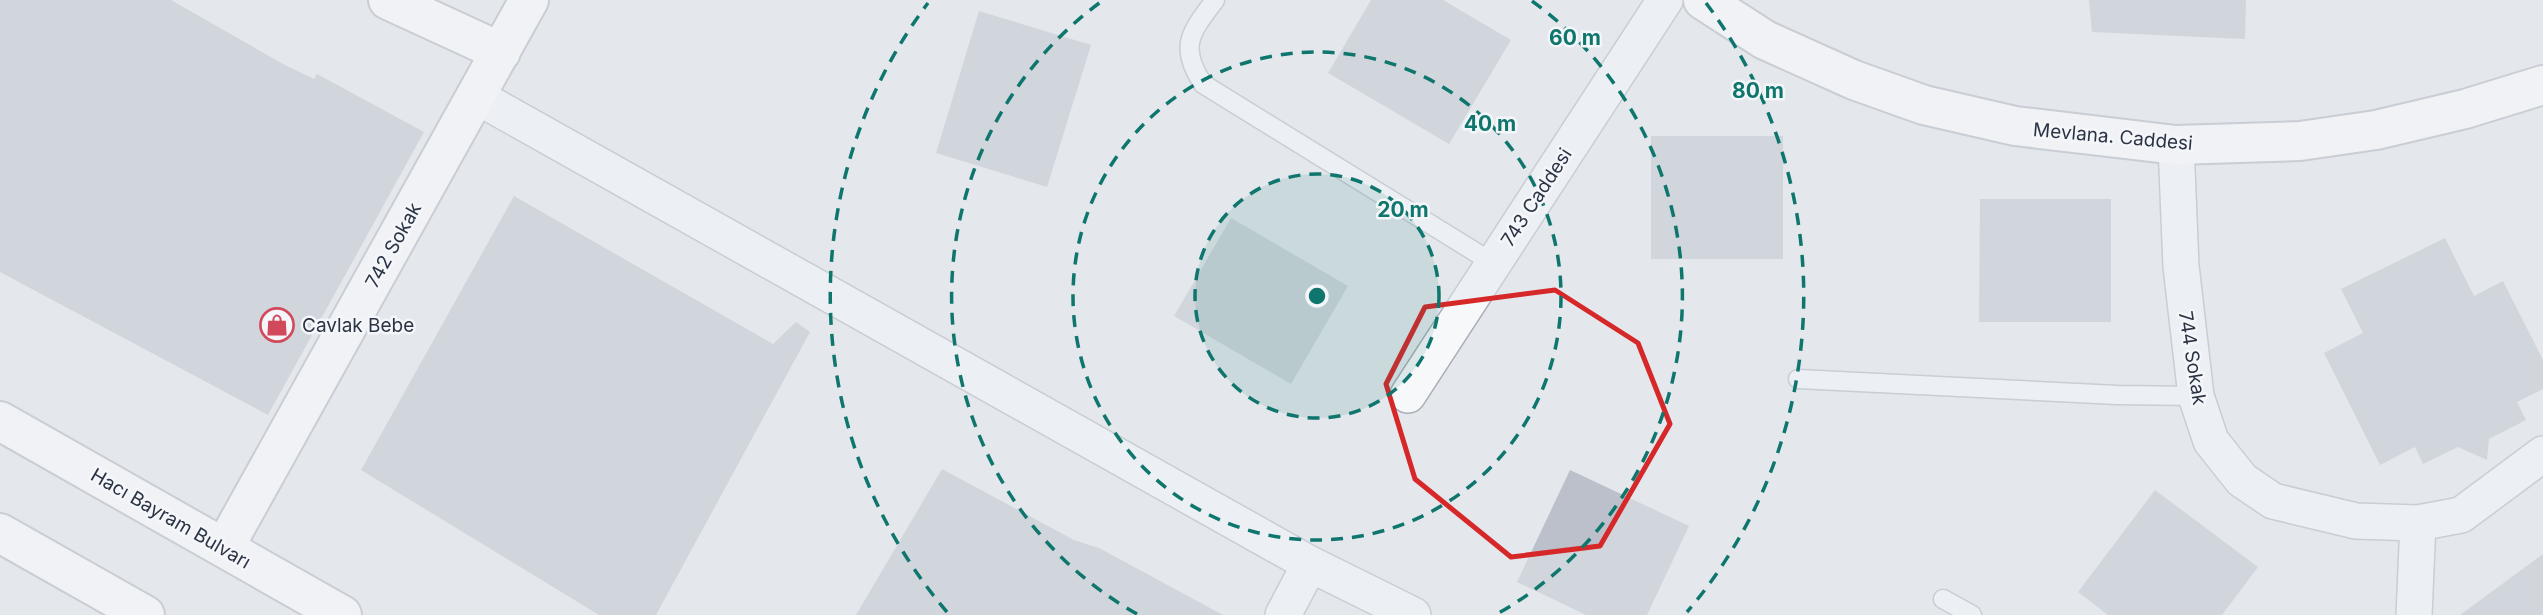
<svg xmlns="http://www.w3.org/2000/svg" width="2543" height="615" font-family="Inter,sans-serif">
	<rect width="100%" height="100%" fill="#e4e7ec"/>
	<!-- building -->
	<path fill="#bbc0ca" d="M0 0H171L283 64 314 79 317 74 424 132 268 415 0 272Z
		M1371 0H1443L1511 40 1449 144 1328 73Z
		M2089 0H2246L2245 39 2092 32Z
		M979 11 1091 45 1047 187 936 153Z
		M1651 136H1783V259H1651Z
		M514 196 773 344 796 322 810 332 656 615H599L361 470Z
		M1980 199H2111V322H1979Z
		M1231 218 1348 286 1291 384 1174 316Z
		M2445 238 2474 296 2503 281 2543 360V389L2517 402 2526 420 2489 439 2487 460 2458 447 2423 464 2415 447 2380 465 2324 353 2363 333 2341 289Z
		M942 469 1074 540 1099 548 1223 615H856Z
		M1570 470 1689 526 1647 615H1586L1517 582Z
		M2155 490 2258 567 2222 615H2108L2078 592Z
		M2543 554V615H2460Z"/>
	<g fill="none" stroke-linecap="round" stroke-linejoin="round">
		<!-- lane casing -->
		<g stroke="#a9aeb7" stroke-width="21">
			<path id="lane" d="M1215 0C1191 32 1178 46 1203 84L1493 263
				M1798 379 2117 395 2196 396
				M1943 599 1972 615"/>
		</g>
		<!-- street casing -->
		<g stroke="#a9aeb7" stroke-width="38">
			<path id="street" d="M476 96 1310 564 1413 615
				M2176 145 2181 266 2196 396 2211 441 2242 480 2273 501 2356 521 2418 523 2461 515 2543 454
				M1408 395 1665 0
				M1283 615 1310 564
				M2414 615 2418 523"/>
		</g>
		<!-- secondary casing -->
		<g stroke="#a9aeb7" stroke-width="42">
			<path id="secondary" d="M388 0 501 52
				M1703 0 1765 40 1854 80 1924 105 2015 126 2176 145 2300 141 2376 130 2465 109 2543 85
				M0 421 342 615
				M0 533 145 615
				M224 548 529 0"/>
		</g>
		<!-- lane -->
		<use href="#lane" stroke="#f7f8fa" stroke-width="18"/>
		<!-- street -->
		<use href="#street" stroke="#f7f8fa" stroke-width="35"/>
		<!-- secondary -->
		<use href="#secondary" stroke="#fff" stroke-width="38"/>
	</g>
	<!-- marked area -->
	<path d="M0 0H2543V615H0ZM1555 290 1638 343 1670 424 1600 546 1511 557 1415 479 1386 384 1425 307Z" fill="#e4e7ec" fill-opacity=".55" fill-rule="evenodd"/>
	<path fill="none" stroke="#d62828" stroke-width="5" stroke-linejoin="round" d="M1555 290 1638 343 1670 424 1600 546 1511 557 1415 479 1386 384 1425 307Z"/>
	<!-- distance rings -->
	<circle cx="1317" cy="296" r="122" fill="#0f766e" fill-opacity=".12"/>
	<g fill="none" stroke="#0f766e" stroke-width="3.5" stroke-dasharray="12 9">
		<circle cx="1317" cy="296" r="122"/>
		<circle cx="1317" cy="296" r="244"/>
		<path d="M1137 614A365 365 0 0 1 1102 1M1532 1A365 365 0 0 1 1497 614"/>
		<path d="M947 612A487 487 0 0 1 928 3M1706 3A487 487 0 0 1 1687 612"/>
	</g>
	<!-- icons -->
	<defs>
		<g id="shop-ring" transform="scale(1.75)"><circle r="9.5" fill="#f4f6f9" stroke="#d1495b" stroke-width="1.5"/><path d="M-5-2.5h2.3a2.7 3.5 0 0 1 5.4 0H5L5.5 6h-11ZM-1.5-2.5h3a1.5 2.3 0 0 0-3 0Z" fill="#d1495b"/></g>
	</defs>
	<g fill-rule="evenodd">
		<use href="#shop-ring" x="277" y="325"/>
	</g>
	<g text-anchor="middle" stroke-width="5" stroke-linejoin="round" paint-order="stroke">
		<!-- street labels -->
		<g font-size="19" fill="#2b3445" stroke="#f4f6f9">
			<text transform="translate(2113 136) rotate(5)" y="7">Mevlana. Caddesi</text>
			<text transform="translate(1536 197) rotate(-57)" y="7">743 Caddesi</text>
			<text transform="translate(393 245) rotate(-61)" y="7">742 Sokak</text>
			<text transform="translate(2193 358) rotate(81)" y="7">744 Sokak</text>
			<text transform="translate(171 518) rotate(30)" y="7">Hacı Bayram Bulvarı</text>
		</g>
		<!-- poi labels -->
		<g font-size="19" fill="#2b3445" stroke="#f4f6f9" text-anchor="start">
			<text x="302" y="332">Cavlak Bebe</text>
		</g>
	</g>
	<circle cx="1317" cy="296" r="10" fill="#0f766e" stroke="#f4f6f9" stroke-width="3.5"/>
	<g font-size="21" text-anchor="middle" font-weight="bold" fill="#0f766e" stroke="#f4f6f9" stroke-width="5" stroke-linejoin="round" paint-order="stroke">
		<text x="1575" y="45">60 m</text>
		<text x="1758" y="98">80 m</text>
		<text x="1490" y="131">40 m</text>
		<text x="1403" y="217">20 m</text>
	</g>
</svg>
